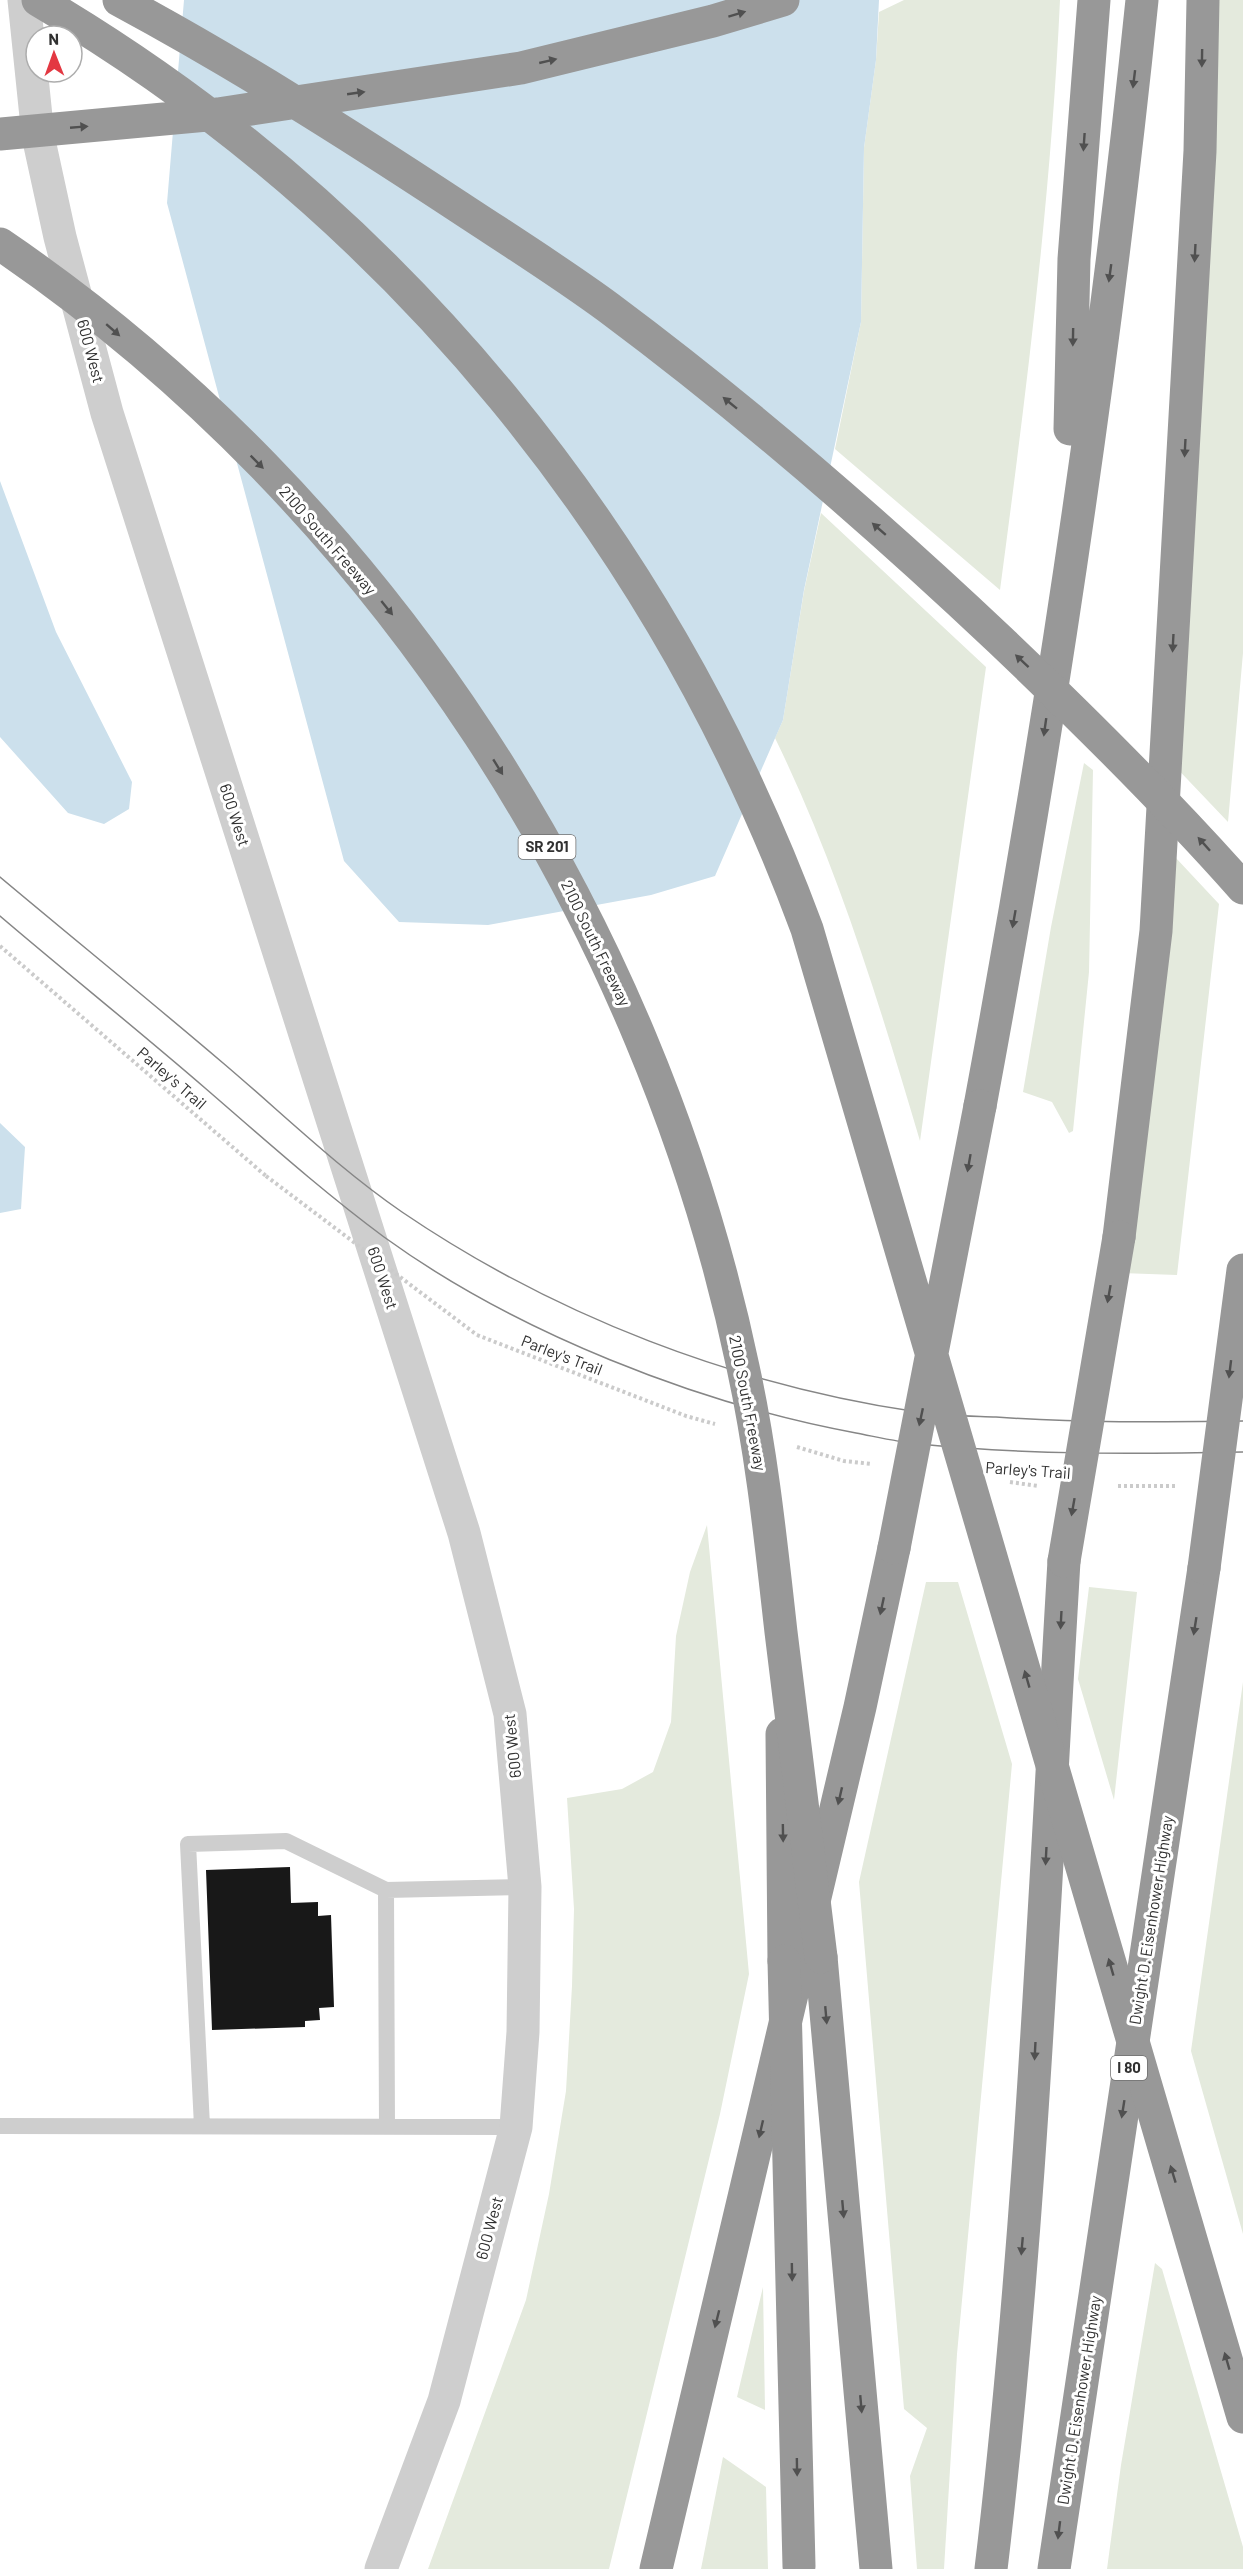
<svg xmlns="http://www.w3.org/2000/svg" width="1243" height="2569" font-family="Barlow,sans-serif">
	<rect width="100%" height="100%" fill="#fff"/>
	<!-- green -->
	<path fill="#e4eadd" d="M904 0H1060C1051 197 1026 394 1000 590L835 449 861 322 864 148 876 60 879 12Z
		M1219 0H1243V653L1228 822 1169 760 1214 124Z
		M821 513 986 667 920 1141C879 1003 838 867 775 738L783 720 804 591Z
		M1084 763 1093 770 1089 972 1073 1131 1069 1133 1052 1102 1023 1092 1051 927Z
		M1161 842 1219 904 1177 1275 1121 1273Z
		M707 1525 749 1974 720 2114 609 2569H428L526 2300 549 2194 566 2091 572 1986 574 1909 567 1798 622 1789 653 1772 671 1722 676 1636 690 1572Z
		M926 1582H958L1012 1764 957 2354 944 2569H917L910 2476 927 2428 904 2409 859 1882Z
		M1089 1587 1137 1592 1114 1800 1078 1679Z
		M1243 1682V2234L1191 2051Z
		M1155 2263 1162 2269 1243 2547V2569H1107L1121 2465Z
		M763 2287 765 2410 737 2397Z
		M723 2457 766 2487 768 2569H701Z"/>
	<!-- water -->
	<path fill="#cce0ec" d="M184 0H879L876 60 864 148 861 322 804 590 783 720 715 876 651 895 488 925 399 922 344 861 167 203Z
		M0 481 56 632 132 782 129 809 104 824 68 813 0 737Z
		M0 1123 25 1147 21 1209 0 1213Z"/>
	<!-- building -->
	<path fill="#181818" d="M290 1867 291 1903 318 1902V1916L331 1915 334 2007 319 2008 320 2020 305 2021V2027L212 2030 206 1870Z"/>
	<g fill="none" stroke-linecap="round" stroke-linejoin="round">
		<!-- path -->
		<path stroke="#cbcbcb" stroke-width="4" stroke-dasharray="3 3" stroke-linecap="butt" d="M0 946 266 1176
			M477 1335 686 1416 715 1424
			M797 1447 844 1461 872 1464
			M1010 1482 1038 1486
			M1118 1486H1176"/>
		<!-- service -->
		<path stroke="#cecece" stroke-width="16" d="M386 1890 387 2127
			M0 2126 516 2127
			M202 2126 188 1844 286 1841 386 1890 525 1887"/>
		<!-- tertiary -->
		<path stroke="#cecece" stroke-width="33" d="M24 0 38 136 60 237 107 413 464 1533 510 1714 525 1887 523 2032 516 2127 444 2401 381 2569"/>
		<!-- motorway -->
		<path stroke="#989898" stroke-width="33" d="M1070 429 1074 259 1094 0
			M980 1106C1048 740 1104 370 1142 0
			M1119 1237 1156 931 1200 151 1203 0
			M782 1734 784 1961
			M821 1957 876 2569
			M656 2569 860 1707 894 1548
			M991 2569C1031 2235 1044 1897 1064 1561
			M1054 2569 1204 1568"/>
		<!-- tram -->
		<path stroke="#868686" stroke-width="1.5" d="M0 877C74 939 149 1000 223 1063 282 1113 338 1168 402 1212 555 1316 735 1385 918 1412 944 1416 970 1416 996 1417 1078 1423 1161 1422 1243 1421
			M0 916C68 974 138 1030 205 1088 264 1139 322 1191 384 1237 515 1332 698 1404 856 1433 877 1437 898 1442 919 1444 1027 1455 1135 1454 1243 1452"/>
		<!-- path-bridge -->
		<path stroke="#cbcbcb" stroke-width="4" stroke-dasharray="3 3" stroke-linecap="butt" d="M266 1176 477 1335"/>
		<!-- motorway-bridge -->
		<path stroke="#989898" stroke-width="33" d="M38 0C397 211 663 540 807 929L1243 2417
			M119 0C236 63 348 134 459 207 509 240 560 272 609 308 746 410 876 523 1000 640 1084 720 1166 801 1243 888
			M0 134 218 114 521 68 713 21 783 0
			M0 244C380 502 649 919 743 1367 762 1454 771 1543 781 1632 794 1740 808 1849 821 1957
			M894 1548 980 1106
			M1064 1561 1119 1237
			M1204 1568 1243 1270
			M784 1961 799 2566"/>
	</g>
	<!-- one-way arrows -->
	<defs><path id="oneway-solid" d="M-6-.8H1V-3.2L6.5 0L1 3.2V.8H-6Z" transform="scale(1.5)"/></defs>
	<g fill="#505050">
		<use href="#oneway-solid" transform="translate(737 14) rotate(-17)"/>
		<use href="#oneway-solid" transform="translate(1202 58) rotate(91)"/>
		<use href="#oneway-solid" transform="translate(548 61) rotate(-13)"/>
		<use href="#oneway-solid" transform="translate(1134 79) rotate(97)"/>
		<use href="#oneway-solid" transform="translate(356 93) rotate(-8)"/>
		<use href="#oneway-solid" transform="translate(79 127) rotate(-5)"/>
		<use href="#oneway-solid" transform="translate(1084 142) rotate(94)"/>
		<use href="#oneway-solid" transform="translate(1195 253) rotate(93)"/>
		<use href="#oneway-solid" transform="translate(1110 273) rotate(98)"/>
		<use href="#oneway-solid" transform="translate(113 330) rotate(41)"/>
		<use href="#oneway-solid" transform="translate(1073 337) rotate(91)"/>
		<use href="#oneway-solid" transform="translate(730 403) rotate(-141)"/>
		<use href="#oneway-solid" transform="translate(1185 448) rotate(93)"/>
		<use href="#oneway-solid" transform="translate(257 462) rotate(45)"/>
		<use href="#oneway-solid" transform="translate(879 529) rotate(-139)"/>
		<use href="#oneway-solid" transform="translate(387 608) rotate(51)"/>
		<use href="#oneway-solid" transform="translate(1173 643) rotate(93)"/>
		<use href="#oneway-solid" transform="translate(1022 661) rotate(-137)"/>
		<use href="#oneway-solid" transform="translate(1045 727) rotate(98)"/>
		<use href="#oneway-solid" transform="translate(498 767) rotate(58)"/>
		<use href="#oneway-solid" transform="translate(1204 844) rotate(-132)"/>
		<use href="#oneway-solid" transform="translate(1014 919) rotate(100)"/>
		<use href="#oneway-solid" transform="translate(969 1163) rotate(100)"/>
		<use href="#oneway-solid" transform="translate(1109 1294) rotate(100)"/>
		<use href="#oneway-solid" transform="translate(1230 1369) rotate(97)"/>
		<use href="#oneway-solid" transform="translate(921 1417) rotate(102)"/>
		<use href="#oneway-solid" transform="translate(1073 1507) rotate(100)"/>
		<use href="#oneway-solid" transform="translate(882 1606) rotate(102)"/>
		<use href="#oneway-solid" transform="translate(1061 1620) rotate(93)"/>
		<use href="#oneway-solid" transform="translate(1195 1626) rotate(99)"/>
		<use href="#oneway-solid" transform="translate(1027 1679) rotate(-106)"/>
		<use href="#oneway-solid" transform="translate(840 1796) rotate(103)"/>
		<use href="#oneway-solid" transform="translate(783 1833) rotate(89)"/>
		<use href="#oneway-solid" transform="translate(1046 1856) rotate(93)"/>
		<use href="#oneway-solid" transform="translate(1111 1967) rotate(-106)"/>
		<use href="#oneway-solid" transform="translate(826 2015) rotate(85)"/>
		<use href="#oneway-solid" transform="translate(1035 2051) rotate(93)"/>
		<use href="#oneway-solid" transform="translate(1123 2109) rotate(99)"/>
		<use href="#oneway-solid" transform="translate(761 2129) rotate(103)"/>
		<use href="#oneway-solid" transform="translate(1173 2174) rotate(-107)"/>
		<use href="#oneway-solid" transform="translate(843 2209) rotate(85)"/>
		<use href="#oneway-solid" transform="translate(1022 2246) rotate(95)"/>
		<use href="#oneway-solid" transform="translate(792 2272) rotate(89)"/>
		<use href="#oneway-solid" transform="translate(717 2319) rotate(104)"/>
		<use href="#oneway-solid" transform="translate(1227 2361) rotate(-106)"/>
		<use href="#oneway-solid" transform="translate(861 2404) rotate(85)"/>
		<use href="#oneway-solid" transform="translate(797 2467) rotate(89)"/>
		<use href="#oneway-solid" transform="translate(1059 2530) rotate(97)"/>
	</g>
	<g text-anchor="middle" stroke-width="6" stroke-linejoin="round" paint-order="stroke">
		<!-- shield labels -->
		<g fill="#fff" stroke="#6f6f6f" stroke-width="1.5">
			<rect x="518.5" y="835" width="57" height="24" rx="4.5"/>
			<rect x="1111" y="2056" width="36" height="24" rx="4.5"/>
		</g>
		<g font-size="15" font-weight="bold" fill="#313131">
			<text x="547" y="852">SR 201</text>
			<text x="1129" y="2073">I 80</text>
		</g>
		<!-- street labels -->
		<g font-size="16" fill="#313131" stroke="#fff">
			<text transform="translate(91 351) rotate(75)" y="6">600 West</text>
			<text transform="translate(328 540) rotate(49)" y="6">2100 South Freeway</text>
			<text transform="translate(235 815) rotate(72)" y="6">600 West</text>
			<text transform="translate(596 943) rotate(64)" y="6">2100 South Freeway</text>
			<text transform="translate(172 1078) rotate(41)" y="6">Parley's Trail</text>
			<text transform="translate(383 1278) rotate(72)" y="6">600 West</text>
			<text transform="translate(562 1355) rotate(21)" y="6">Parley's Trail</text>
			<text transform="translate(748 1403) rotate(79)" y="6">2100 South Freeway</text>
			<text transform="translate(1028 1470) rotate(4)" y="6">Parley's Trail</text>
			<text transform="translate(512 1746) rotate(-96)" y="6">600 West</text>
			<text transform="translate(1151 1920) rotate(-81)" y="6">Dwight D. Eisenhower Highway</text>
			<text transform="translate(489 2228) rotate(-75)" y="6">600 West</text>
			<text transform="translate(1079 2400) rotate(-81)" y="6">Dwight D. Eisenhower Highway</text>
		</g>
	</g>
	<!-- north arrow -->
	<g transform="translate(54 54) rotate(359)"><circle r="28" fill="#ffffff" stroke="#adadad" stroke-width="1.5"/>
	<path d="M0-4.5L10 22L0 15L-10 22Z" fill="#e33842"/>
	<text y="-9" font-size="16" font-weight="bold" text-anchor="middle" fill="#313131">N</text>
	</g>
</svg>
